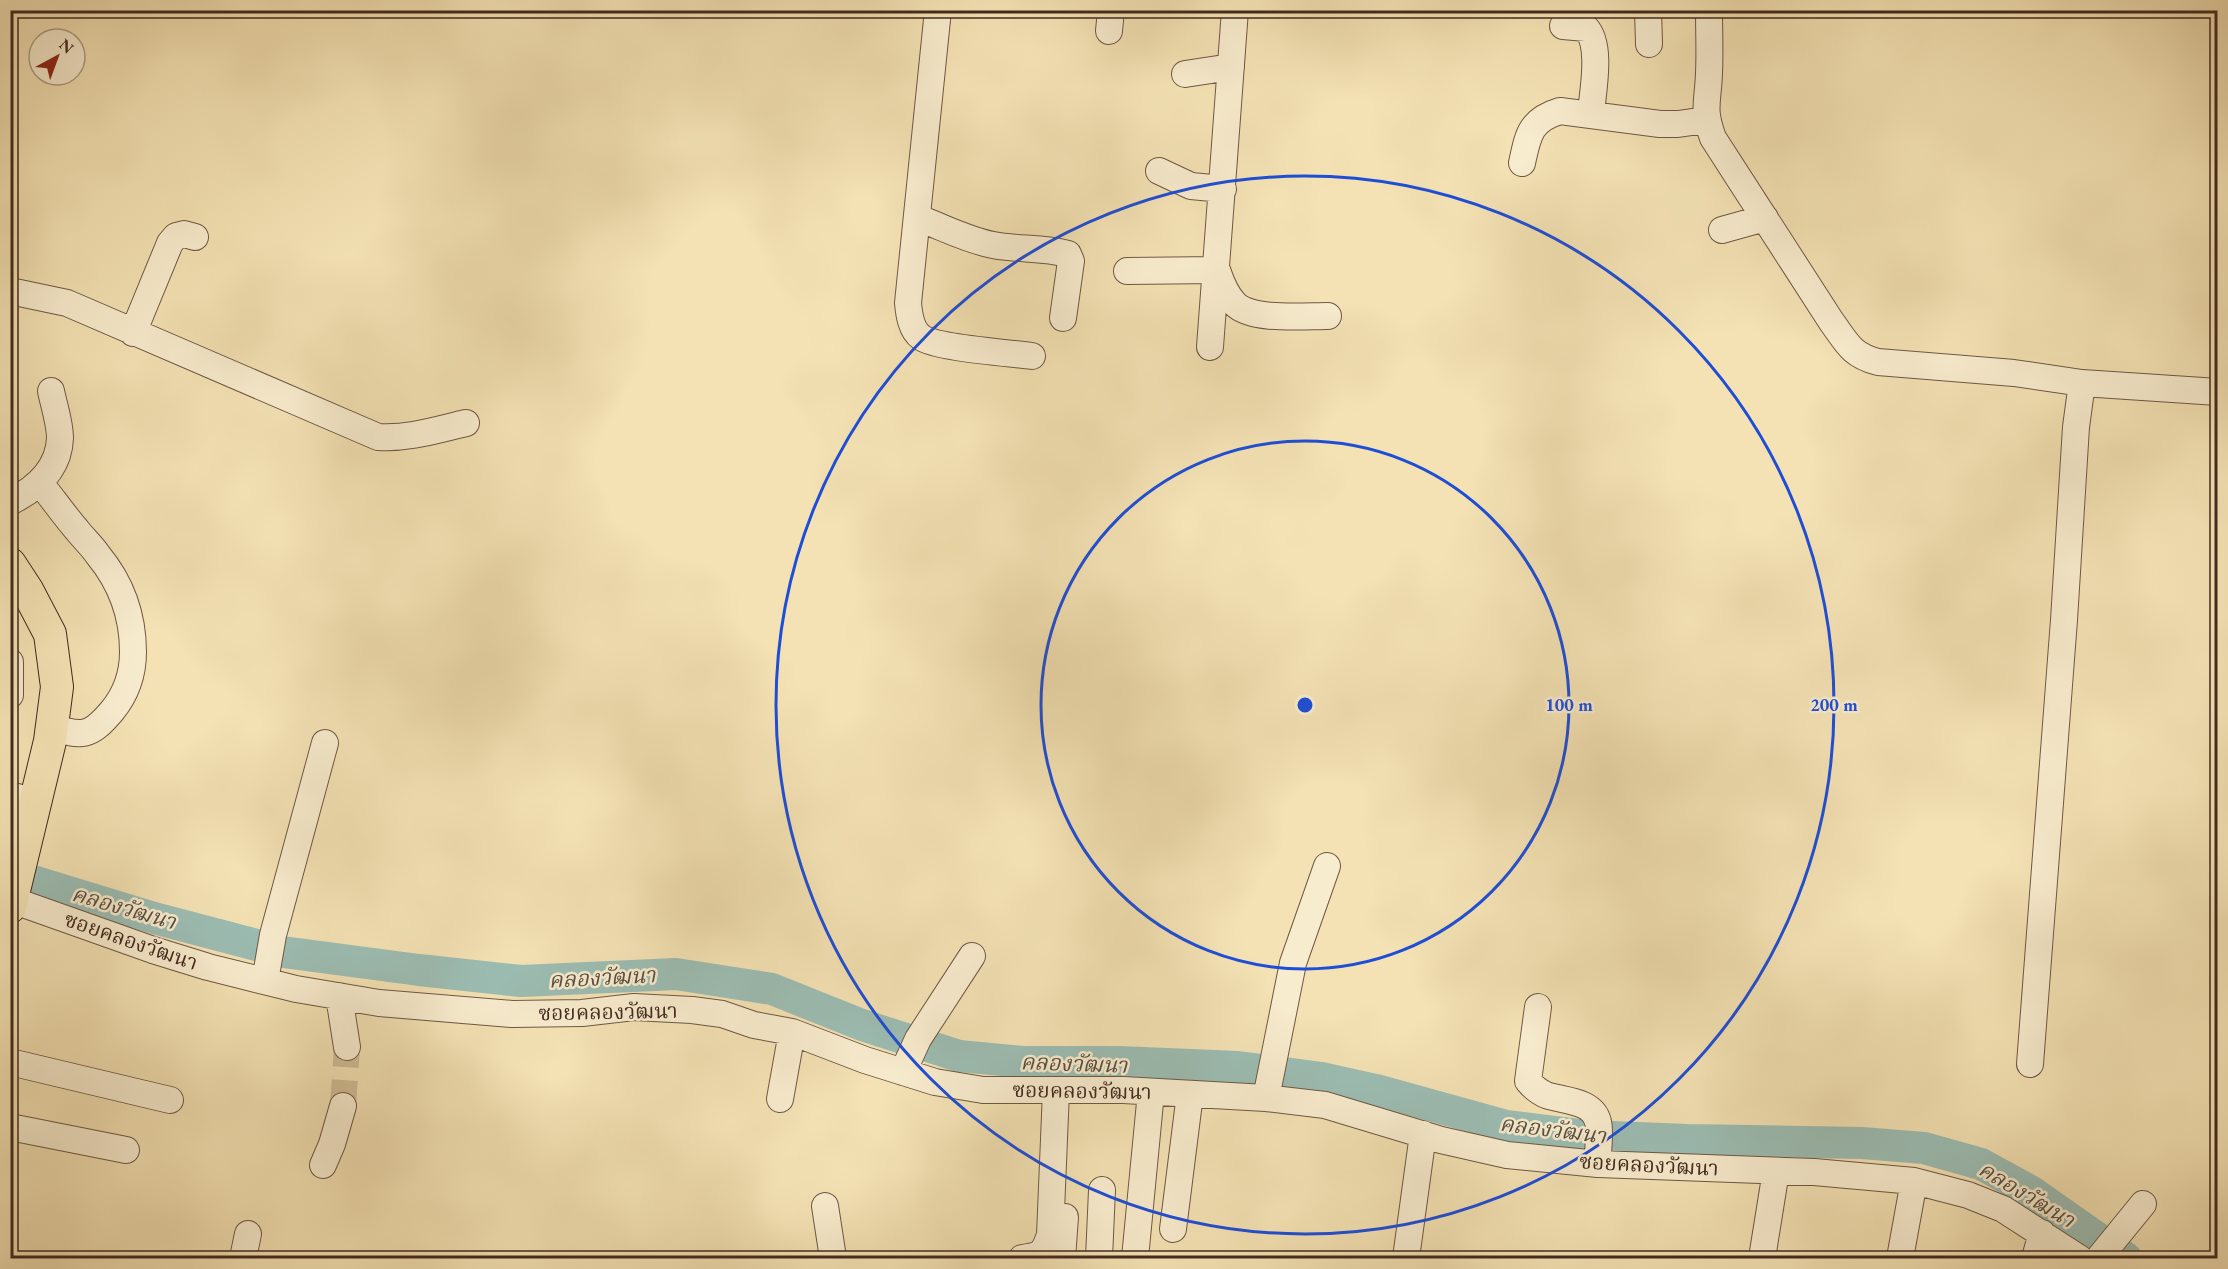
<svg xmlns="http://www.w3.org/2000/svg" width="2228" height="1269" font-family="'EB Garamond','Noto Serif Thai',serif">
	<rect width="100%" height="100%" fill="#f4e2b4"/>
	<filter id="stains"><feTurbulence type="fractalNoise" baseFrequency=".00333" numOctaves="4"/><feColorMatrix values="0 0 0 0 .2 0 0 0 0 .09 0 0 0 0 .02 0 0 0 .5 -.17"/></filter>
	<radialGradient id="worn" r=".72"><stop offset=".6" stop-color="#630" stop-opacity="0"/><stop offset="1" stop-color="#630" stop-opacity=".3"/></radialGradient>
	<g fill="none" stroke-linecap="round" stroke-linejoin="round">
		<!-- river -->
		<path stroke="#9cbdb3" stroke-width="32" d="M10 874 154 918 283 952 419 970 521 981 676 974 772 989 862 1025 959 1056 1023 1062H1119L1238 1067 1322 1078 1376 1090 1506 1126 1587 1136 1687 1140 1862 1143 1924 1148 1981 1164 2032 1192 2126 1258"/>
		<!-- minor-tunnel -->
		<path stroke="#d0bd96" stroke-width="26" stroke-dasharray="26 13" stroke-linecap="butt" d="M343 1106 347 1047"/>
		<!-- minor casing -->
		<g stroke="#6e5844" stroke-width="28">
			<path id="minor" d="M938 10 908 303C909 314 911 330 921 337 935 348 1011 353 1032 356
				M1648 10 1649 44
				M1709 10C1709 31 1710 52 1709 73 1708 103 1702 108 1713 138L1831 321C1847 343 1851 355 1878 362L2014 373 2082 383 2218 392
				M1563 26 1586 28C1602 45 1593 90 1591 113
				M1109 31 1111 10
				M1185 74 1231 67
				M1522 163C1528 135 1530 120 1560 111L1660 124H1678L1706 120
				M1159 171 1191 186 1223 189
				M918 218C943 227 967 240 993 245 1018 250 1043 247 1068 254L1071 261 1063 318
				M1722 230 1765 218
				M1127 271 1217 270C1221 282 1226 295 1235 304 1252 321 1304 316 1328 316
				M10 291 67 303 378 437C408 439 436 430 466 423
				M133 333 170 243 176 236 184 234 195 237
				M1210 347 1235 10
				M40 483C53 499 64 515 77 530 84 539 92 546 98 555 122 584 133 615 133 652 133 675 126 694 112 711 90 737 82 737 52 727
				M10 502C36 489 59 469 60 438 60 423 54 406 51 391
				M10 662V695
				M10 795 36 802
				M12 900 153 950 208 967 296 989 379 1003 512 1014 582 1013 634 1007 692 1010 722 1014 754 1025 792 1032 865 1060 935 1082 983 1090H1123L1266 1098 1325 1105 1441 1140 1507 1155 1598 1164 1814 1172 1914 1181 1968 1195 2003 1209 2079 1258
				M265 981 273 935 325 743
				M339 996 347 1047
				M1538 1007 1528 1081C1533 1087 1539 1092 1546 1095 1563 1101 1593 1100 1598 1122 1601 1133 1597 1152 1598 1164
				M10 1062 170 1100
				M2030 1064 2064 620 2076 427 2082 383
				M903 1072 918 1039 972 956
				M1266 1098 1293 963 1327 866
				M780 1099 792 1032
				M10 1127 126 1150
				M323 1165 332 1144 343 1106
				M825 1206 833 1258
				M1173 1229 1190 1094
				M243 1258 248 1234
				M1022 1258C1042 1255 1043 1254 1050 1235L1056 1091
				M1062 1258 1065 1217
				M1099 1258 1102 1190
				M1135 1258 1151 1092
				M1406 1258 1423 1134
				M1762 1258 1776 1171
				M1900 1258 1914 1181
				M2035 1258 2042 1233
				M2099 1258 2143 1204"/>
		</g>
		<!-- major casing -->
		<g stroke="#422a1f" stroke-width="34">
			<path id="major" d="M10 564 27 590 50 634 57 687 50 741 10 907"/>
		</g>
		<!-- minor -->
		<use href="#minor" stroke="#f8ecce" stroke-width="26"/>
		<!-- major -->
		<use href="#major" stroke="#f4e2b4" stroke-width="32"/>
	</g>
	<!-- distance rings -->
	<g fill="none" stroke="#1d4ed8" stroke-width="3">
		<circle cx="1305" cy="705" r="264"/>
		<circle cx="1305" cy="705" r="529"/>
	</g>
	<g text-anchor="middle" stroke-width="5" stroke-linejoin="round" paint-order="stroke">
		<!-- street labels -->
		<g font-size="21" fill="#422a1f" stroke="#f8ecce">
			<text transform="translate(131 941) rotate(19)" y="7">ซอยคลองวัฒนา</text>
			<text transform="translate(608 1012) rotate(-1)" y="7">ซอยคลองวัฒนา</text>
			<text transform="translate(1082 1091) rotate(1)" y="7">ซอยคลองวัฒนา</text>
			<text transform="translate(1649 1165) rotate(3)" y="7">ซอยคลองวัฒนา</text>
		</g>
		<!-- water labels -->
		<g font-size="22" font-style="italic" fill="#584f44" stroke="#f8ecce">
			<text transform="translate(124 907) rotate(16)" y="8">คลองวัฒนา</text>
			<text transform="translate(602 977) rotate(-3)" y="8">คลองวัฒนา</text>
			<text transform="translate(1074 1063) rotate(2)" y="8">คลองวัฒนา</text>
			<text transform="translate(1553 1129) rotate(7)" y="8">คลองวัฒนา</text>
			<text transform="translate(2027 1194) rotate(31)" y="8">คลองวัฒนา</text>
		</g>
	</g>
	<circle cx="1305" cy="705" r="9" fill="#1d4ed8" stroke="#f8ecce" stroke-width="3"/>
	<g font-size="18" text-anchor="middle" font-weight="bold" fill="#1d4ed8" stroke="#f8ecce" stroke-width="5" stroke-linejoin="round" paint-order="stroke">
		<text x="1569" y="711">100 m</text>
		<text x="1834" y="711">200 m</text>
	</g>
	<!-- margin -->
	<rect width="2228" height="1269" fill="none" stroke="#f4e2b4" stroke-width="36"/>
	<rect x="12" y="12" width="2204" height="1245" fill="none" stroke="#422a1f" stroke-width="3"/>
	<rect x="18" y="18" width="2192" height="1233" fill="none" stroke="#422a1f" stroke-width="1.5"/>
	<!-- north arrow -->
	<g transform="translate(57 57) rotate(41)"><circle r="28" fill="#f8ecce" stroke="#af9e88" stroke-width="1.5"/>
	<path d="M0-4.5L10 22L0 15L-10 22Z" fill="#8f2418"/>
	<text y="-9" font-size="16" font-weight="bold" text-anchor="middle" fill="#422a1f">N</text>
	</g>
	<rect width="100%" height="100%" filter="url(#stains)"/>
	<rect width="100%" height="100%" fill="url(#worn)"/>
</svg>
